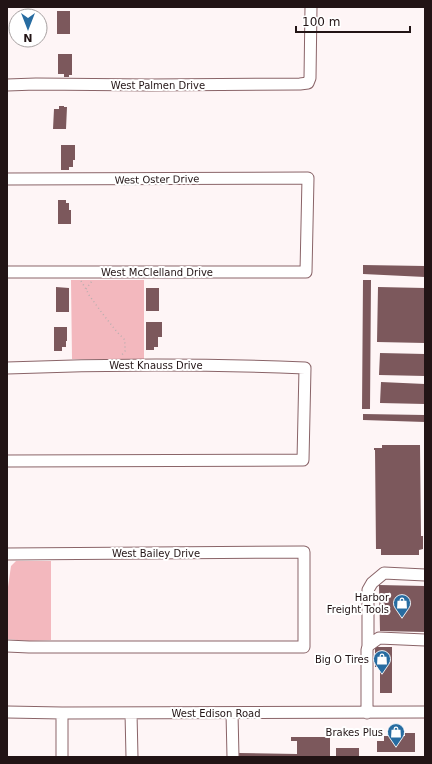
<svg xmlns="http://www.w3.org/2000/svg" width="432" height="764" font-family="'DejaVu Sans',sans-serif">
	<rect width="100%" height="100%" fill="#fef5f6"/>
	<!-- green -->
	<path fill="#f3b8be" d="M71 280H144V359H72Z
		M16 561H51V640L28 641 7 639V594L11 566Z"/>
	<!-- building -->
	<path fill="#7c585c" d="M57 11H70V34H57Z
		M58 54H72V75H69V77H64V74H58Z
		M59 106H64V107H67L66 129H53L54 109H59Z
		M61 145H75V160H73V167H69V170H61Z
		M58 200H66V203H69V210H71V224H58Z
		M363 265 425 266V277L363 274Z
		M363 280H371L370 409H362Z
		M56 287 69 288V312H56Z
		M378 287 425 288V343L377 342Z
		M146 288H159V311H146Z
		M146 322H162V337H158V347H154V350H146Z
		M54 327H67V341H66V347H62V351H54Z
		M380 353 425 354V376L379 375Z
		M381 382 425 384V404L380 403Z
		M363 414 425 415V422L363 420Z
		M382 445H420L421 536H423V549L419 550V555H381V549H376L375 450H374V448H382Z
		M379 585 425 586V632L380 631Z
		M375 647H392V693H380V667H375Z
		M405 733H415V752H377V741H384V736H405Z
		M291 737H330V757H239V753L297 754V741H291Z
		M336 748H359V757H336Z"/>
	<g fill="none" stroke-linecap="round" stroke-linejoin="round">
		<!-- minor casing -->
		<g stroke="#8a6468" stroke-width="13">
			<path id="minor" d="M7 85 36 84 150 85 300 84 308 83 310 78 311 7
				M7 179 308 178 306 272H7
				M7 368C106 364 206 364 305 368L303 460 7 461
				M7 554 304 552V647H29L7 646
				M368 646V590L372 583 384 573 425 575
				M7 712 62 713 425 712
				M62 713V757
				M131 713 132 757
				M232 713 233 757
				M367 713V650L368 646 379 638 425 640"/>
		</g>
		<!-- path -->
		<path stroke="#b9aeaf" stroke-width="1.5" stroke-dasharray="1 3" stroke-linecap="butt" d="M81 281 86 289 89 295 102 313 117 332 124 339 125 344V351L121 356
			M86 289 92 281"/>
		<!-- minor -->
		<use href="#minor" stroke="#fff" stroke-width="11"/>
	</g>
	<!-- icons -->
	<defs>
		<g id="shop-pin" transform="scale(0.9)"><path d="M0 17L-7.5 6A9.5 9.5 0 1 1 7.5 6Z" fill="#276ca1" stroke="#fff"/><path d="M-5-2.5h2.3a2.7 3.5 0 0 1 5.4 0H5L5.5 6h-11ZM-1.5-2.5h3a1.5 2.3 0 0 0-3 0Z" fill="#fff"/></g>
	</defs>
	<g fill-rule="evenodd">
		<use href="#shop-pin" x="402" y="603"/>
		<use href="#shop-pin" x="382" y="659"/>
		<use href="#shop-pin" x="396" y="732"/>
	</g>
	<g text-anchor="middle" stroke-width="4" stroke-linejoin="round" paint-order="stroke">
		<!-- street labels -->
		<g font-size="10" fill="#221415" stroke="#fff">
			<text x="158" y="89">West Palmen Drive</text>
			<text transform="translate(157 179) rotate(-1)" y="4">West Oster Drive</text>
			<text x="157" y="276">West McClelland Drive</text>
			<text x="156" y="369">West Knauss Drive</text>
			<text x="156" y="557">West Bailey Drive</text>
			<text x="216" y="717">West Edison Road</text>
		</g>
		<!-- poi labels -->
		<g font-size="10" fill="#221415" stroke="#fff" text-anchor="end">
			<text x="389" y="601">Harbor<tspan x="389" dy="12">Freight Tools</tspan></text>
			<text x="369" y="663">Big O Tires</text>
			<text x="383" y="736">Brakes Plus</text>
		</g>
	</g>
	<!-- border -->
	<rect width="432" height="764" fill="none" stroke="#221415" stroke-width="16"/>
	<!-- north arrow -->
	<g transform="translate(28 28) rotate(180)"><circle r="19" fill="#ffffff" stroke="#a7a1a1"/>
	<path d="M0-3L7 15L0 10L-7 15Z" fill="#276ca1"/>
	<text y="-6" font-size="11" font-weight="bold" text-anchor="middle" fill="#221415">N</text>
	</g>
	<!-- scale -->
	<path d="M296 26v6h114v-6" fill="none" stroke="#221415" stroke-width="2"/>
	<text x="302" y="26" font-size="12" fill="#221415" stroke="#ffffff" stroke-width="3" paint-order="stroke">100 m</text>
</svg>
